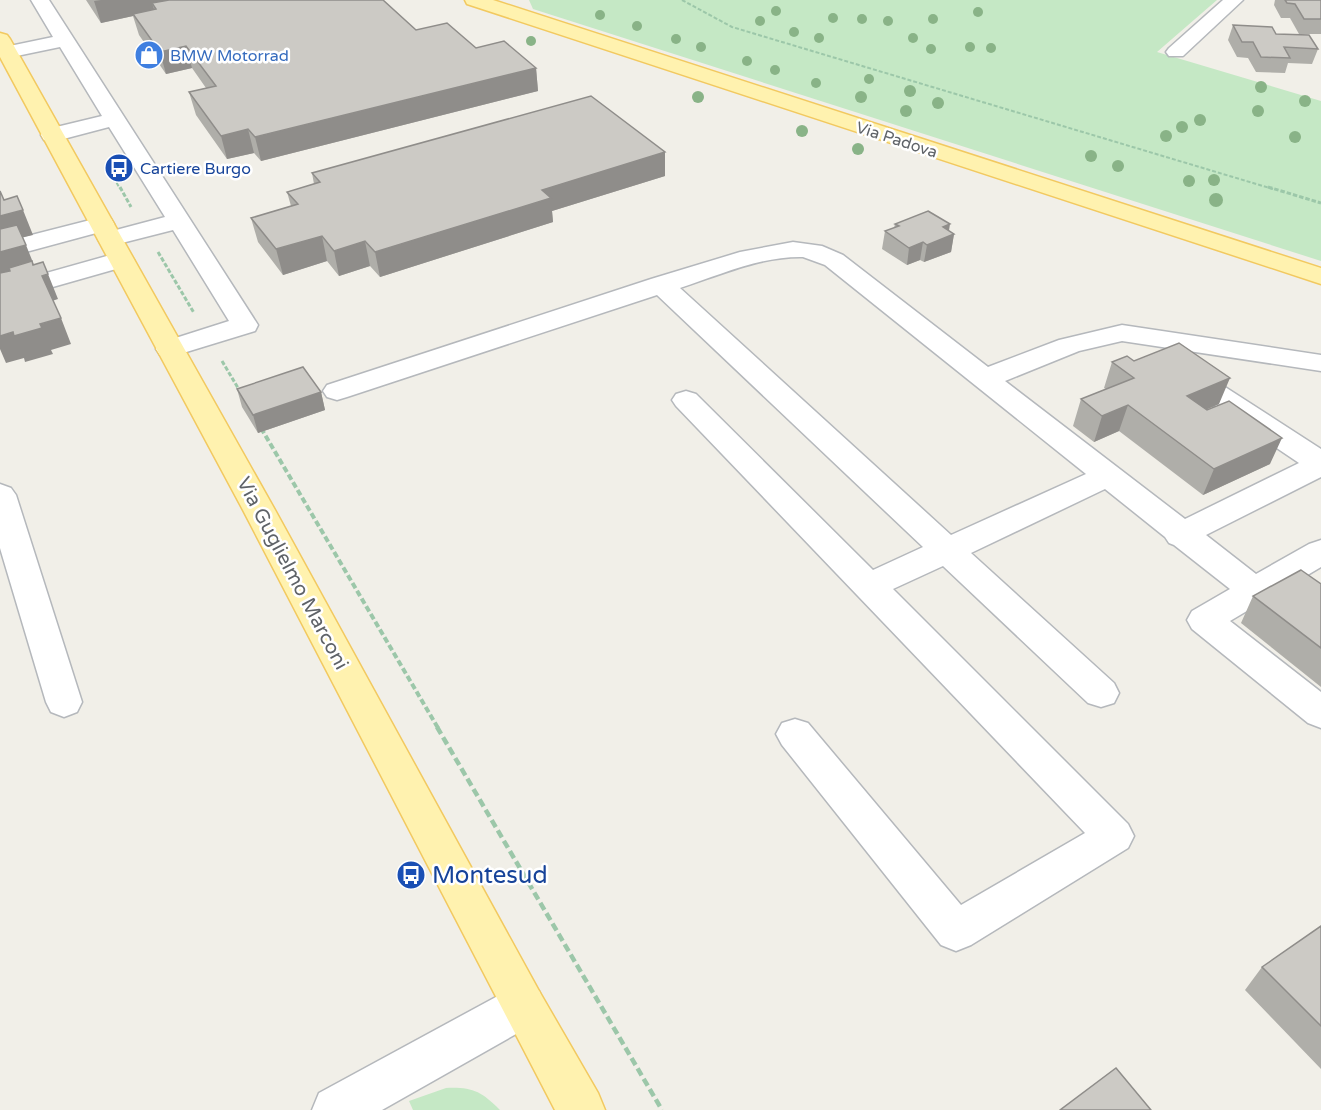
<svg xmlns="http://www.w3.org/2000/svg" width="1321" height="1110" font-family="'Varela Round',sans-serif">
	<rect width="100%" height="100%" fill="#f1efe8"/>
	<!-- green -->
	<path fill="#c5e8c5" d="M529 0H1217L1157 52 1321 101V261L533 9Z
		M446 1088C472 1087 481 1091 500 1110H413L409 1101Z"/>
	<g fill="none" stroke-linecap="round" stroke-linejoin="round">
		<!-- minor casing -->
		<g stroke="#b5b8bc" stroke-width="3">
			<path id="minor" d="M31 0H49L258 325 255 331 170 357 160 355 156 349 160 343 229 321 173 230 110 246 101 244 98 239 101 234 165 217 109 127 52 142 44 140 41 135 44 130 102 116 60 47 7 58 0 56V48L53 37Z
				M1223 0H1243L1183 56H1169L1166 52 1169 48Z
				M102 217 111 219 114 224 111 229 0 259V243Z
				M793 242 822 246 843 255 988 367 1059 340 1122 325 1321 355V371L1122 341 1079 351 1005 381 1185 519 1299 463 1174 379 1170 373 1174 367 1184 364 1194 367 1321 449V477L1206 535 1256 574 1309 544 1321 540V567L1230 621 1321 692V728L1308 723 1192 629 1187 620 1192 611 1230 589 1174 545 1169 543 1165 537 1105 489 971 553 1114 683 1119 693 1114 703 1101 707 1088 703 943 566 893 589 1128 824 1134 836 1128 848 971 945 956 951 941 945 782 745 776 734 782 723 795 719 808 723 961 905 1085 833 676 406 672 400 676 394 686 391 696 394 873 570 923 547 657 295 347 397 337 400 327 397 323 391 327 385 651 279 740 252ZM803 257 825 265 1086 474 951 535 680 288C720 275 761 256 803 257Z
				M121 252 130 255 134 260 130 265 0 302V286Z
				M0 484 11 488 16 495 82 702 77 712 64 717 51 712 46 702 0 548Z
				M523 984 539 991 545 1006 539 1021 382 1110H312L319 1093 507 991Z"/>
		</g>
		<!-- major casing -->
		<g stroke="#f2c960" stroke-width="3">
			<path id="major" d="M465 0H493L1321 268V284L467 4Z
				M0 33 7 35 10 39 275 510 539 991 598 1093 605 1110H555L243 510 0 57Z"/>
		</g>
		<!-- path-far3 -->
		<path stroke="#9cc7a9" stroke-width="2" stroke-dasharray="4 2" stroke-linecap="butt" d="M682 0 732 27 1273 189
			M108 167 120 189"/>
		<!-- path-far2 -->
		<path stroke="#9cc7a9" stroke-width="3" stroke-dasharray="4.5 2" stroke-linecap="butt" d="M120 187 131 207
			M1268 187 1321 203
			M158 252 194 313
			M222 361 241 393"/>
		<!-- path-far1 -->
		<path stroke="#9cc7a9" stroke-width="4" stroke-dasharray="6 3" stroke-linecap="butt" d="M261 428 438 728"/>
		<!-- path -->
		<path stroke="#9cc7a9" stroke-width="4.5" stroke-dasharray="8 4" stroke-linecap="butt" d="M437 727 662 1110"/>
		<!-- minor -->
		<use href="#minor" fill="#fff" fill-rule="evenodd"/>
		<!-- major -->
		<use href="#major" fill="#fff2af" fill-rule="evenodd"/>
	</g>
	<!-- trees -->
	<g fill="#89b387">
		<circle cx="776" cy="11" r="5"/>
		<circle cx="978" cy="12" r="5"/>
		<circle cx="600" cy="15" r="5"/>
		<circle cx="833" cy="18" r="5"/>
		<circle cx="862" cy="19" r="5"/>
		<circle cx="933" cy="19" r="5"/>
		<circle cx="760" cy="21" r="5"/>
		<circle cx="888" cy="21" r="5"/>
		<circle cx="637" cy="26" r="5"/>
		<circle cx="794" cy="32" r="5"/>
		<circle cx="819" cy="38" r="5"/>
		<circle cx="913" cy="38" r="5"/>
		<circle cx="676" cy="39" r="5"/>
		<circle cx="531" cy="41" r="5"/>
		<circle cx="701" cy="47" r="5"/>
		<circle cx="970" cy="47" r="5"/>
		<circle cx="991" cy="48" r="5"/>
		<circle cx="931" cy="49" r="5"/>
		<circle cx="747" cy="61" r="5"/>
		<circle cx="775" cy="70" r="5"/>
		<circle cx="869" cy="79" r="5"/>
		<circle cx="816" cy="83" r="5"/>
		<circle cx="1261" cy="87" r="6"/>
		<circle cx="910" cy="91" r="6"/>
		<circle cx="698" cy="97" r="6"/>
		<circle cx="861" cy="97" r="6"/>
		<circle cx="1305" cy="101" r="6"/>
		<circle cx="938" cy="103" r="6"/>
		<circle cx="906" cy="111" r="6"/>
		<circle cx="1258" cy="111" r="6"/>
		<circle cx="1200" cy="120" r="6"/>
		<circle cx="1182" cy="127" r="6"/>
		<circle cx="802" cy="131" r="6"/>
		<circle cx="1166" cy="136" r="6"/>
		<circle cx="1295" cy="137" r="6"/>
		<circle cx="858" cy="149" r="6"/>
		<circle cx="1091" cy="156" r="6"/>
		<circle cx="1118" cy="166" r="6"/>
		<circle cx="1214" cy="180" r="6"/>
		<circle cx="1189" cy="181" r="6"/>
		<circle cx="1216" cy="200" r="7"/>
	</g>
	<!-- wall -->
	<path fill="#afaea9" d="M86 0H383L416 30 476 48 536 68 538 91 261 161 254 153 227 159 196 115 189 92 206 88 192 68 166 74 139 35 133 16 101 23Z
		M1275 0H1321V34H1299L1290 18H1281L1274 5Z
		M1233 25 1276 34 1318 49 1312 64 1288 63 1285 73 1256 72 1248 58 1237 57 1228 40Z
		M665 152V176L552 211 553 222 380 277 370 266 339 276 327 261 283 275 258 242 251 218 291 206 287 192 314 184 312 173Z
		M895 224 949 231 954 234 951 252 924 262 920 260 907 265 882 249 885 231 894 228Z
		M1134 361 1219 404 1206 410 1270 464 1203 495 1119 431 1094 442 1073 426 1081 399 1106 389 1104 388 1112 362Z
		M237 389 321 392 325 410 258 433 242 407Z
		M1321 584V687L1241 623 1253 596Z
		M1321 926V1069L1245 990 1262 967Z"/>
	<!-- shaded-wall -->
	<path fill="#8f8d8a" d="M101 0H215L156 9 152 3 155 12 133 14V16L101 23 94 1Z
		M186 46 192 68 166 74 160 52Z
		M536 68 538 91 261 161 255 137Z
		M248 129 254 153 227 159 221 136Z
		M665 152V176L552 211 553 222 380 277 375 252 542 190Z
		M23 210 33 235 4 242 0 232V216Z
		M950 224 948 237 954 234 951 252 924 262 927 245 943 227Z
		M322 236 327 261 283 275 276 249Z
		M365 241 370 266 339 276 334 251Z
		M923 242 920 260 907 265 909 248Z
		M26 245 36 270 0 279V252Z
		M48 274 58 299 52 301 42 276Z
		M61 318 71 344 51 350 53 354 25 362 24 358 6 363 0 349V336Z
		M1230 378 1219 404 1177 422 1187 396Z
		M321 392 325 410 258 433 253 415Z
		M1128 405 1119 431 1094 442 1102 416Z
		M1282 438 1270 464 1203 495 1214 469Z"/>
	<!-- building -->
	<path fill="#cccac5" stroke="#8f8d8a" stroke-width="1.5" d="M169 0H383L416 30 447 23 476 48 504 41 536 68 255 137 248 129 221 136 189 92 216 86 186 46 160 52 133 14 156 9 152 3Z
		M1285 0H1321V19H1304L1295 4 1287 3Z
		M1233 25 1272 27 1276 34 1309 35 1318 49 1284 47 1290 58 1261 57 1253 42H1242Z
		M591 96 665 152 542 190 551 198 375 252 365 241 334 251 322 236 276 249 251 218 298 204 287 192 320 182 312 173Z
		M0 191 4 200 17 196 23 210 0 216Z
		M928 211 950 224 943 227 954 234 927 245 923 242 909 248 885 231 899 226 895 224Z
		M17 225 26 245 0 252V229Z
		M32 261 33 265 43 262 48 274 42 276 61 318 40 324 42 328 14 336 13 332 0 336V273L10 271 9 268Z
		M1179 343 1230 378 1187 396 1207 410 1229 401 1282 438 1214 469 1128 405 1102 416 1081 399 1134 378 1112 362 1127 356 1134 361Z
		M303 367 321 392 253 415 237 389Z
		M1301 570 1321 584V648L1253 596Z
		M1321 926V1026L1262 967Z
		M1116 1068 1151 1110H1060Z"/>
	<!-- icons -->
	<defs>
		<g id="shop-disc" transform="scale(1.5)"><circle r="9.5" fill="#3f7fe0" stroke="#fff"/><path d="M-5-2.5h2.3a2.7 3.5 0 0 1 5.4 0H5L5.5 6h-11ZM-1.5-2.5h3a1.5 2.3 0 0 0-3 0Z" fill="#fff"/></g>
		<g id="bus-disc" transform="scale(1.5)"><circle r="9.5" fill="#1a4fb4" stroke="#fff"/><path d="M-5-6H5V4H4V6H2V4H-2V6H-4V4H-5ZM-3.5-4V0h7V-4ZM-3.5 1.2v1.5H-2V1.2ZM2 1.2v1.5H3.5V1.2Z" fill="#fff"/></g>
	</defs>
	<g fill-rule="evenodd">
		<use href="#shop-disc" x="149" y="55"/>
		<use href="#bus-disc" x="119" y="168"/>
		<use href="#bus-disc" x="411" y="875"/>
	</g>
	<g text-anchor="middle" stroke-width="5" stroke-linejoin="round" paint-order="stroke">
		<!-- far-shop labels -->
		<g font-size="16" fill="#366cbe" stroke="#fff" text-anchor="start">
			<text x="170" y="61">BMW Motorrad</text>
		</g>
		<!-- far-street labels -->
		<g font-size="16" fill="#5f6368" stroke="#fff">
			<text transform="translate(897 139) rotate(18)" y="6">Via Padova</text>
		</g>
		<!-- far-transit labels -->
		<g font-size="16" fill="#164399" stroke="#fff" text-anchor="start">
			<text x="140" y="174">Cartiere Burgo</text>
		</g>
		<!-- street labels -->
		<g font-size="20" fill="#5f6368" stroke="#fff">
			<text transform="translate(293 573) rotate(62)" y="7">Via Guglielmo Marconi</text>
		</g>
		<!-- near-transit labels -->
		<g font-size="24" fill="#164399" stroke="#fff" text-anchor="start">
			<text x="432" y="883">Montesud</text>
		</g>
	</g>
</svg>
